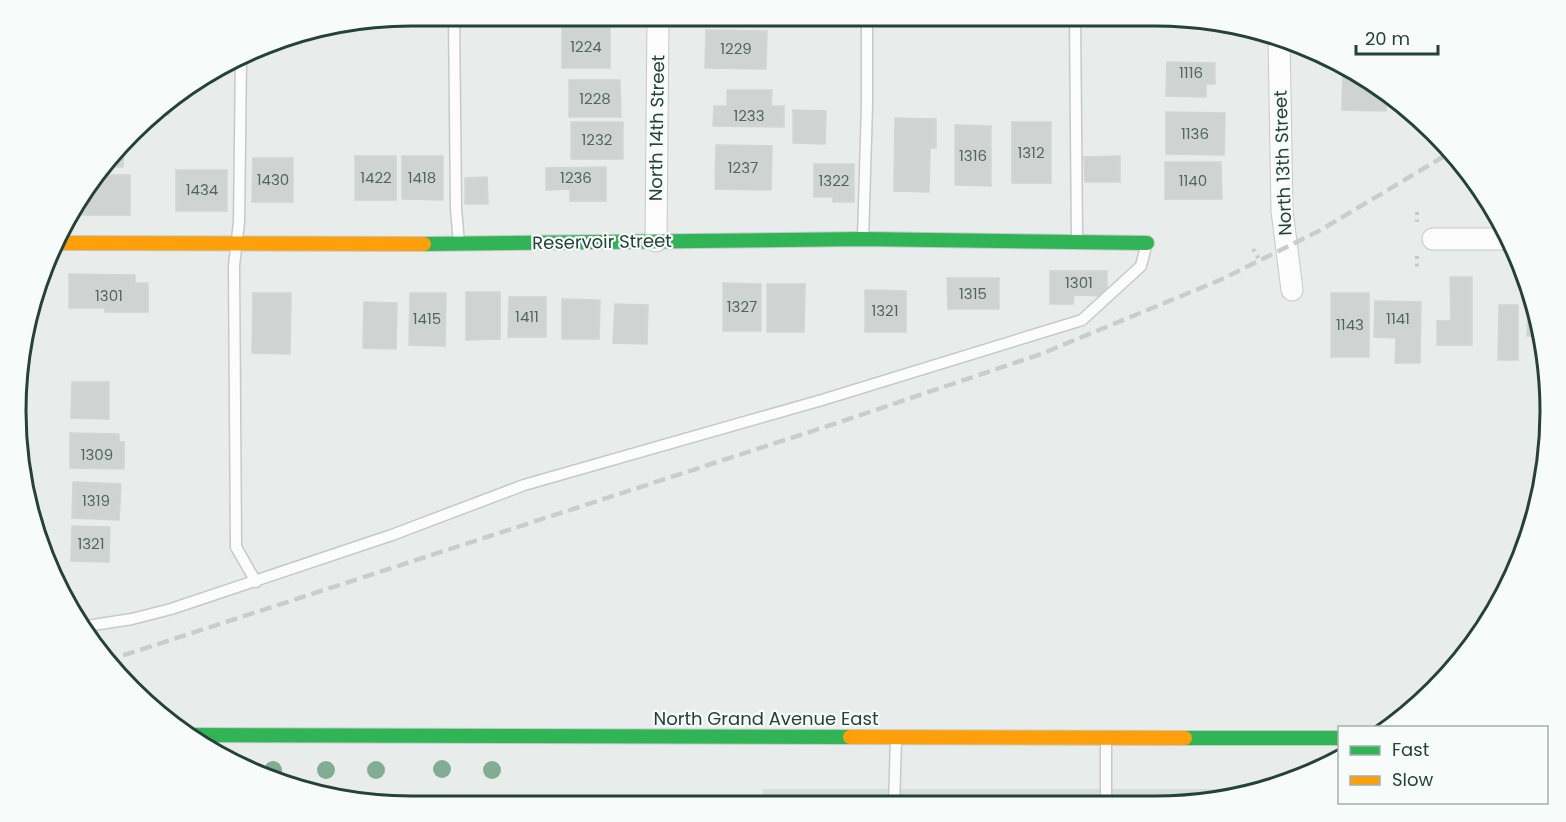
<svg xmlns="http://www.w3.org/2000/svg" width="1566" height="822" font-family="Poppins,sans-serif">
	<rect width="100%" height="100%" fill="#e8edeb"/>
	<!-- built -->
	<path fill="#d6dedb" d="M763 789H1260L1207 804 762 805Z"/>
	<!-- building -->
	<path fill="#cfd4d2" stroke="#d1d6d4" stroke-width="1.5" d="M562 26H610V68H562Z
		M706 30 767 31 766 69 705 68Z
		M1167 62 1215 63V84H1206V97L1166 96Z
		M1343 70H1353L1387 91 1386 111 1342 110Z
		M569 80H620L621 117H569Z
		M727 90H772L771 106H784V127L713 126 714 106H727Z
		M169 98V115H153Z
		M793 110 826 111 825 144 793 143Z
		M1166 112 1225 113 1224 155 1166 154Z
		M895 118 936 119V148H930L929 192 894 191Z
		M571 122H623V159H571Z
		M1012 122H1051V183H1012Z
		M955 125 991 126V186L955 185Z
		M716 145 772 146 771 190 715 189Z
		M124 146 123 167H104Z
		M355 156H396V200H355Z
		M402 156H443V200L402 199Z
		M1120 156V182H1085L1084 157Z
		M253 158H293V202H252Z
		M1165 162H1221L1222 199H1165Z
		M814 164H854V202H833V197H814Z
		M606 167V201H570V189L546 190V168Z
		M176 170H227V211H176Z
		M97 175H130V215H71L82 191Z
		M487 177 488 204H465V178Z
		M1050 271H1107V296L1074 295 1073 304H1050Z
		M69 274 135 275V283H148V312H105V308H69Z
		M1450 277H1472V345H1437V321H1451Z
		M947 278H999V309H948Z
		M723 283 761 284V331H723Z
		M767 284H805L804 332H767Z
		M865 290 906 291V332H865Z
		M466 292H500V339L466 340Z
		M253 293H291L290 354 252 353Z
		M410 293H446L445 346 409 345Z
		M1331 293H1369V357H1331Z
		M509 297H546V337H508Z
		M562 299 600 300 599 339H562Z
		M1375 301 1421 302 1420 363H1395L1396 338 1374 337Z
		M364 302 397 303 396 349 363 348Z
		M1528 303H1534L1542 336H1527Z
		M615 304 648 305 647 344 613 343Z
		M1499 305H1518V360H1498Z
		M72 382H109V419L71 418Z
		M70 433 119 434V442H124V469L70 468Z
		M73 482 121 484 119 520 72 518Z
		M72 526 110 527 109 562 71 561Z"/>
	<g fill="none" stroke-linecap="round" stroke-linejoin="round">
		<!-- lane casing -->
		<g stroke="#c5cac8" stroke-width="13">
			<path id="lane" d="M454 15 456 209 459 243
				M1075 16 1077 240
				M241 59 239 222 234 266 236 547 256 582
				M863 239 867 105V15
				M80 627 132 619 171 609 392 535 524 485 822 400 1082 320 1141 266 1146 246
				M1106 804V738
				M894 805 896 739"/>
		</g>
		<!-- street casing -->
		<g stroke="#c5cac8" stroke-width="23">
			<path id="street" d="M1279 37 1282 211 1292 290
				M1433 239H1510
				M656 241 658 15"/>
		</g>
		<!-- fast casing -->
		<g stroke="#c3cbc8" stroke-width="16">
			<path id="fast" d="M424 244 863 239 1147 243
				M193 735 850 737
				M1185 738H1340"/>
		</g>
		<!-- slow casing -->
		<g stroke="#c3cbc8" stroke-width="16">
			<path id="slow" d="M58 243 424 244
				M850 737 1185 738"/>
		</g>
		<!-- path -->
		<path stroke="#c3ccca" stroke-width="4" stroke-dasharray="3 4.5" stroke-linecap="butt" d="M1417 212V222
			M1253 249 1260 261
			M1417 256V267"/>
		<!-- lane -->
		<use href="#lane" stroke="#fcfcfc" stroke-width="10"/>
		<!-- street -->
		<use href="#street" stroke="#fcfcfc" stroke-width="21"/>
		<!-- fast -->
		<use href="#fast" stroke="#30b455" stroke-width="14"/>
		<!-- slow -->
		<use href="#slow" stroke="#ff9f0a" stroke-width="14"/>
		<!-- rail -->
		<path stroke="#c9cdcc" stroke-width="4.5" stroke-dasharray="12 6" stroke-linecap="butt" d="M106 661 834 424 1041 354 1220 280 1319 231 1453 151"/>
	</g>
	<!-- trees -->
	<g fill="#81ae93">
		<circle cx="442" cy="769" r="9"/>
		<circle cx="273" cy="770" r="9"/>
		<circle cx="326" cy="770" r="9"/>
		<circle cx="376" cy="770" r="9"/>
		<circle cx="492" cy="770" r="9"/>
	</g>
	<g text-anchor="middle" stroke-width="4.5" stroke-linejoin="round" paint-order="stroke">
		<!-- number labels -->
		<g font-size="15" fill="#506761">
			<text x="586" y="52">1224</text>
			<text x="736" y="54">1229</text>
			<text x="1191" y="78">1116</text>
			<text x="595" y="104">1228</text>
			<text x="749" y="121">1233</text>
			<text x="1195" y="139">1136</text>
			<text x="597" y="145">1232</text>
			<text x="1031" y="158">1312</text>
			<text x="973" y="161">1316</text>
			<text x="743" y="173">1237</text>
			<text x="376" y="183">1422</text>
			<text x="422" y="183">1418</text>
			<text x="576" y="183">1236</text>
			<text x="273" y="185">1430</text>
			<text x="834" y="186">1322</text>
			<text x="1193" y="186">1140</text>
			<text x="202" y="195">1434</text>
			<text x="1079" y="288">1301</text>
			<text x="973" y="299">1315</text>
			<text x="109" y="301">1301</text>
			<text x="742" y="312">1327</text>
			<text x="885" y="316">1321</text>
			<text x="527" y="322">1411</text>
			<text x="427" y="324">1415</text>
			<text x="1398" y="324">1141</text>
			<text x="1350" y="330">1143</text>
			<text x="97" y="460">1309</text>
			<text x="96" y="506">1319</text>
			<text x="91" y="549">1321</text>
		</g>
		<!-- street labels -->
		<g font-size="18" fill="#24423a" stroke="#f7fbf9">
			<text transform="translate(657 128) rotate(-89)" y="6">North 14th Street</text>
			<text transform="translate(1283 163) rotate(-92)" y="6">North 13th Street</text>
			<text transform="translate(602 242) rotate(-1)" y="6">Reservoir Street</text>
			<text x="766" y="725">North Grand Avenue East</text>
		</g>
	</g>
	<!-- crop -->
	<path d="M0 0H1566V822H0ZM411 26H1155A385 385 0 0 1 1540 411V411A385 385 0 0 1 1155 796H411A385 385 0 0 1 26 411V411A385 385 0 0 1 411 26Z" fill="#f7fbf9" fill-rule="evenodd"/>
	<path fill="none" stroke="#24423a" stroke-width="3" d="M411 26H1155A385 385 0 0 1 1540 411V411A385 385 0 0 1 1155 796H411A385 385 0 0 1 26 411V411A385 385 0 0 1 411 26Z"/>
	<!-- legend -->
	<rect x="1338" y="726" width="210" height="78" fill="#f7fbf9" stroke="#a3b1ad" stroke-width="1.5"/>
	<rect x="1350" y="746" width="30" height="9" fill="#30b455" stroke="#a3b1ad" stroke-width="1.5"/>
	<text x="1392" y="756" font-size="18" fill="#24423a">Fast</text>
	<rect x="1350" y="776" width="30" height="9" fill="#ff9f0a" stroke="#a3b1ad" stroke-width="1.5"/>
	<text x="1392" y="786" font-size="18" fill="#24423a">Slow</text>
	<!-- scale -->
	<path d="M1356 45v9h82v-9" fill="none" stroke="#24423a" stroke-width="3"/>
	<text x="1365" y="45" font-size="18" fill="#24423a" stroke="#f7fbf9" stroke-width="4.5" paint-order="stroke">20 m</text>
</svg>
